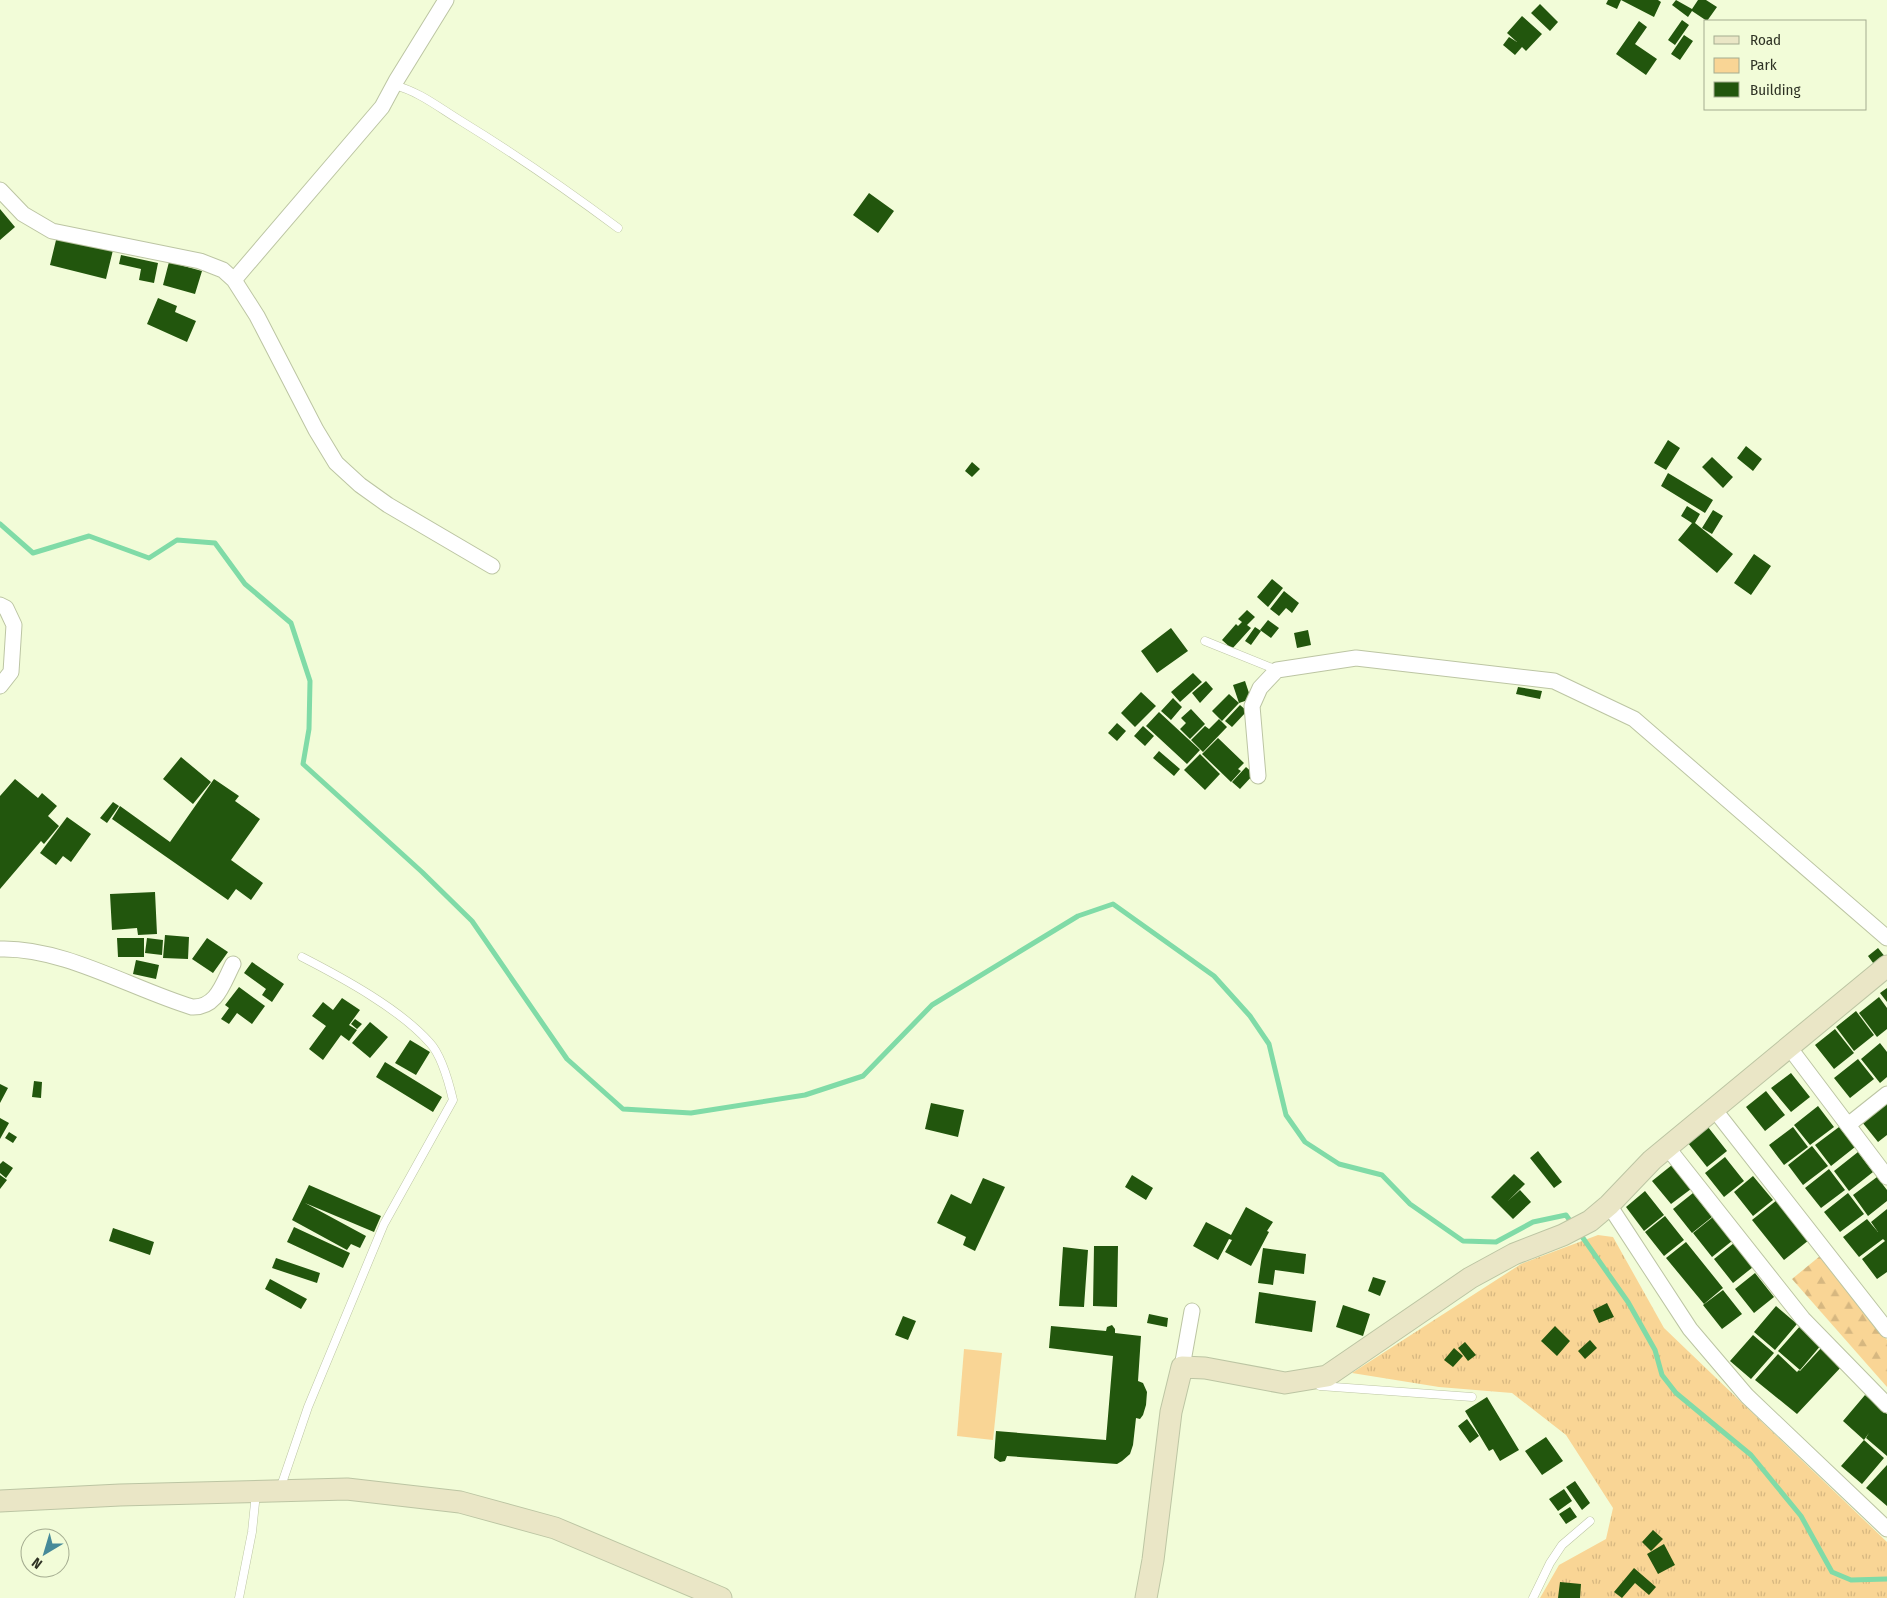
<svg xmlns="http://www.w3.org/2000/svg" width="1887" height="1598" font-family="'Fira Sans Condensed',sans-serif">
	<defs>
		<pattern id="grass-tufts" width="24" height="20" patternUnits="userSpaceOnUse" patternTransform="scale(1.25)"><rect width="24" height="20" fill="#f9d595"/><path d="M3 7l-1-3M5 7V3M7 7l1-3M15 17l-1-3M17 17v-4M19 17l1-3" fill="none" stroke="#d6b780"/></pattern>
		<pattern id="forest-firs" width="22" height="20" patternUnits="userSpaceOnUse" patternTransform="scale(1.25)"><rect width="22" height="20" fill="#f9d595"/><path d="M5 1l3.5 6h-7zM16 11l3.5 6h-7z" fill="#d6b780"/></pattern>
	</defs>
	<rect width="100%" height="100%" fill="#f2fcd8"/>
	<!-- grass -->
	<path fill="url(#grass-tufts)" d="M1598 1235 1613 1237 1664 1328 1887 1542V1598H1540L1559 1565 1606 1539 1613 1508 1566 1435 1512 1393 1439 1387 1352 1373 1521 1264Z"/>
	<!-- forest -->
	<path fill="url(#forest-firs)" d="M1820 1256 1839 1275 1887 1340V1387L1792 1279Z"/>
	<!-- green -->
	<path fill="#f9d595" d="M964 1349 1002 1353 993 1440 957 1436Z"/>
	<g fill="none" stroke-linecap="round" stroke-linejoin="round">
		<!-- stream -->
		<path stroke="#80dba7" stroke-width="5" d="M0 524 33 553 89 536 149 558 177 540 215 543 245 584 291 623 310 681 309 729 303 764 422 872 472 921 567 1059 623 1109 691 1113 805 1095 863 1076 932 1005 1078 916 1113 904 1214 976 1250 1016 1269 1044 1286 1115 1305 1142 1339 1164 1382 1175 1410 1204 1463 1241 1496 1242 1533 1222 1566 1215 1573 1225
			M1578 1231 1628 1302 1655 1350 1662 1375 1676 1393 1751 1455 1801 1516 1832 1572 1851 1580 1887 1579"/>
	</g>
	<!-- building -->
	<path fill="#22560d" d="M1608 0H1658L1661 2 1654 17 1621 0 1617 9 1606 4Z
		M1676 0 1692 9 1698 0H1706L1717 7 1707 21 1692 11 1688 17 1672 5Z
		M1540 4 1558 22 1550 31 1531 13Z
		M1522 16 1542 34 1526 51 1522 47 1515 55 1503 45 1509 37 1517 42 1507 33Z
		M1682 20 1689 25 1675 45 1668 40Z
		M1639 21 1647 27 1635 44 1657 59 1646 75 1616 54Z
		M1684 35 1693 41 1680 60 1671 54Z
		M869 193 894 211 878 233 853 215Z
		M0 209 15 227 0 240Z
		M57 236 113 250 106 279 50 265Z
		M121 255 158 263 154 283 139 280 141 269 119 264Z
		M169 262 202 271 195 294 163 285Z
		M158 298 177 306 175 312 196 321 187 342 147 324Z
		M1668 440 1680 448 1666 470 1654 463Z
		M1746 446 1762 459 1753 471 1737 458Z
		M1712 457 1733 477 1723 488 1702 467Z
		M972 462 980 469 972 477 965 471Z
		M1668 473 1713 500 1705 513 1661 486Z
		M1687 506 1700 514 1695 523 1733 554 1717 573 1678 540 1692 523 1681 516Z
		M1713 510 1723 516 1712 534 1702 528Z
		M1754 554 1771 566 1751 595 1734 583Z
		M1272 579 1283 588 1268 607 1257 597Z
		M1284 591 1299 603 1292 613 1286 608 1279 616 1270 609Z
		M1247 610 1255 617 1247 625 1251 628 1232 649 1222 640 1236 624 1238 626 1242 622 1238 619Z
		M1268 620 1279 628 1271 638 1260 630Z
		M1255 627 1261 631 1251 645 1245 641Z
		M1171 628 1188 651 1157 673 1141 651Z
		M1308 630 1311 645 1297 648 1294 633Z
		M1193 673 1202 682 1180 702 1171 692Z
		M1206 681 1213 689 1200 703 1192 693Z
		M1245 681 1251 699 1239 703 1233 685Z
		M1518 687 1542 691 1540 699 1516 694Z
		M1141 692 1156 706 1135 727 1121 713Z
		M1229 694 1239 703 1222 721 1212 711Z
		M1173 698 1182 707 1171 720 1161 711Z
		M1240 705 1247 711 1232 727 1225 721Z
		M1191 709 1205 724 1190 739 1180 729 1186 723 1181 718Z
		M1159 712 1200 750 1187 764 1146 726Z
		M1219 719 1227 727 1203 752 1191 740 1205 726 1209 729Z
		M1117 723 1126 731 1117 741 1108 733Z
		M1143 726 1154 736 1145 746 1134 736Z
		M1218 738 1244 763 1238 769 1241 771 1231 782 1202 754Z
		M1159 751 1180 769 1174 776 1153 758Z
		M1200 754 1220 774 1205 790 1184 770Z
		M181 757 211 782 193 804 163 779Z
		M1246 767 1254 774 1240 789 1232 782Z
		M15 779 38 798 42 793 57 806 48 816 59 826 44 844 41 841 0 889V796Z
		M214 779 239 796 235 801 260 819 231 860 263 883 251 900 236 889 228 900 112 819 120 806 170 842Z
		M113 802 119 806 107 823 100 818Z
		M67 817 91 834 71 862 63 856 56 865 40 853Z
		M155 892 157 934 138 935 137 928 112 930 110 894Z
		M165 935 189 937 188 959 163 958Z
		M117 938H144V957H118Z
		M147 938 163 940 162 955 145 953Z
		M207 938 228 952 213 973 192 959Z
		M1878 948 1886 958 1876 967 1868 956Z
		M136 960 159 965 156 979 133 974Z
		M252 962 284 984 272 1002 262 995 266 989 244 973Z
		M239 987 265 1006 252 1024 237 1013 229 1024 221 1019 229 1008 225 1005Z
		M1887 988V1002L1880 993Z
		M1879 997 1887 1008V1029L1877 1037 1859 1013Z
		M342 998 360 1010 349 1025 357 1030 349 1041 341 1035 323 1060 309 1049 326 1026 312 1016 323 1002 333 1010Z
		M1856 1011 1874 1035 1854 1051 1836 1027Z
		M355 1019 362 1024 357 1029 351 1024Z
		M370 1022 388 1037 370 1058 352 1043Z
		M1835 1029 1854 1053 1834 1069 1815 1045Z
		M410 1040 430 1052 416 1075 395 1063Z
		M1880 1043 1887 1052V1077L1880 1083 1861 1059Z
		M1858 1059 1874 1079 1850 1098 1834 1078Z
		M385 1062 442 1097 433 1112 376 1077Z
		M1791 1073 1810 1097 1791 1112 1771 1088Z
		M34 1081 42 1082 41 1098 32 1097Z
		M0 1084 8 1088 0 1103Z
		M1766 1091 1785 1115 1765 1131 1746 1107Z
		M931 1103 964 1110 958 1137 925 1129Z
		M1887 1103V1135L1878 1142 1862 1122Z
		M1818 1106 1834 1127 1810 1145 1794 1125Z
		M0 1118 9 1123 0 1139Z
		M1708 1127 1727 1151 1707 1167 1688 1143Z
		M1793 1127 1808 1147 1784 1165 1769 1145Z
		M1839 1127 1855 1147 1831 1166 1815 1145Z
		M9 1132 17 1137 13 1143 5 1138Z
		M1812 1146 1828 1166 1803 1185 1788 1165Z
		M1538 1151 1562 1182 1554 1188 1530 1158Z
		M1858 1152 1873 1172 1849 1191 1834 1171Z
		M1725 1157 1744 1181 1724 1197 1705 1173Z
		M3 1161 13 1168 6 1178 0 1173V1164Z
		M1672 1165 1691 1189 1671 1204 1652 1181Z
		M1829 1169 1845 1190 1821 1208 1805 1188Z
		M1514 1174 1525 1184 1508 1201 1520 1190 1531 1202 1513 1219 1491 1197Z
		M0 1175 7 1180 0 1189Z
		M1132 1175 1153 1188 1146 1200 1125 1187Z
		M1753 1176 1773 1200 1753 1216 1734 1192Z
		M1877 1177 1887 1190V1201L1868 1216 1853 1195Z
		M983 1178 1005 1187 975 1251 963 1245 966 1237 937 1223 951 1194 971 1204Z
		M309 1185 381 1216 374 1232 305 1203 366 1236 360 1248 351 1244 347 1250 292 1220Z
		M1645 1191 1664 1215 1644 1231 1626 1207Z
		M1693 1193 1712 1217 1692 1233 1673 1209Z
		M1848 1193 1864 1214 1840 1232 1824 1212Z
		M1777 1200 1809 1240 1784 1260 1752 1220Z
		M1246 1207 1273 1222 1267 1231 1269 1232 1251 1266 1225 1252 1232 1240 1229 1239 1218 1260 1193 1246 1206 1222 1231 1235Z
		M1887 1209V1272L1877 1279 1862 1259 1885 1241 1883 1239 1859 1257 1843 1237 1867 1219 1878 1232 1871 1222Z
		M1665 1216 1684 1240 1664 1256 1645 1232Z
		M1713 1217 1732 1241 1712 1257 1693 1233Z
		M294 1227 350 1253 343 1268 287 1242Z
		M113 1228 154 1242 150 1255 109 1241Z
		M1686 1242 1723 1288 1704 1304 1666 1258Z
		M1734 1243 1753 1267 1733 1283 1714 1259Z
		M1094 1246H1118L1117 1307 1093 1306Z
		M1063 1247 1088 1250 1084 1307 1059 1306Z
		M1263 1248 1306 1254 1304 1274 1275 1270 1273 1285 1258 1283Z
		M276 1258 320 1273 317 1283 272 1268Z
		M1755 1273 1774 1297 1754 1313 1735 1289Z
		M1373 1277 1386 1281 1380 1296 1368 1291Z
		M270 1279 307 1299 301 1309 265 1289Z
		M1723 1290 1742 1314 1722 1329 1703 1305Z
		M1259 1292 1316 1301 1312 1332 1255 1323Z
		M1607 1303 1614 1317 1599 1323 1593 1310Z
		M1343 1305 1370 1314 1363 1336 1336 1327Z
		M1776 1306 1797 1324 1775 1350 1754 1332Z
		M1149 1314 1168 1318 1167 1327 1147 1323Z
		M903 1316 916 1321 908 1340 895 1335Z
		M1112 1325 1115 1329V1333L1141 1336 1138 1381 1143 1383 1147 1392 1146 1405 1143 1415 1140 1419 1136 1418 1133 1445 1130 1454 1122 1461 1117 1464 1007 1456 1005 1461 1000 1462 994 1458 996 1431 1106 1440 1113 1356 1049 1348 1051 1326 1106 1331 1107 1327Z
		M1801 1325 1822 1344 1800 1370 1778 1351Z
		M1555 1326 1570 1341 1557 1356 1541 1341Z
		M1753 1335 1774 1353 1751 1379 1730 1361Z
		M1590 1340 1597 1348 1585 1359 1578 1351Z
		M1465 1342 1476 1355 1468 1361 1458 1348Z
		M1822 1347 1843 1365 1797 1414 1755 1380 1778 1354 1797 1372 1799 1370 1800 1371Z
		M1454 1348 1463 1356 1453 1367 1444 1360Z
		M1865 1395 1887 1414V1456L1866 1438 1869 1433 1864 1440 1843 1421Z
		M1487 1397 1519 1450 1500 1461 1493 1449 1489 1451 1465 1411Z
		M1467 1419 1479 1436 1470 1443 1458 1426Z
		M1546 1437 1563 1461 1542 1475 1525 1451Z
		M1864 1440 1884 1458 1862 1484 1841 1466Z
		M1887 1465V1506L1866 1488Z
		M1575 1481 1590 1503 1582 1510 1566 1487Z
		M1564 1489 1572 1501 1558 1511 1549 1499Z
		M1570 1507 1577 1517 1566 1524 1559 1514Z
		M1653 1530 1663 1539 1651 1551 1642 1542Z
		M1664 1544 1675 1565 1658 1574 1647 1554Z
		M1634 1568 1656 1587 1649 1595 1635 1583 1622 1598 1614 1592Z
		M1560 1582 1581 1584 1580 1598H1558Z"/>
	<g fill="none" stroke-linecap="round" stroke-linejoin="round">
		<!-- lane casing -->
		<g stroke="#bcc5a3" stroke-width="9">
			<path id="lane" d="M394 85C420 92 438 107 461 121 515 154 567 190 618 228
				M1205 641 1277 670
				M1320 1386 1472 1397
				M280 1489 308 1407 384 1224 453 1100C449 1083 442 1056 430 1043 400 1009 343 978 302 957
				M239 1598 252 1532 256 1493
				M1533 1598 1550 1563 1562 1545 1590 1521"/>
		</g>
		<!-- street casing -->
		<g stroke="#bcc5a3" stroke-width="17">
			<path id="street" d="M0 190 23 214 52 231 200 261 223 270 234 280 257 316 316 430 336 463 360 485 388 505 492 566
				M234 280 382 107 396 81 446 0
				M0 605 6 608 14 625 11 672 0 686
				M1258 776 1252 706 1260 688 1277 670 1356 658 1554 681 1634 719 1887 938
				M0 949C63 947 132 989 192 1007 217 1008 223 983 233 964
				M1789 1047 1887 1177
				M1714 1109 1887 1330
				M1848 1125 1887 1094
				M1667 1147 1803 1319 1887 1405
				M1609 1205 1690 1329 1747 1396 1887 1529
				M1182 1367 1192 1311"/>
		</g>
		<!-- secondary casing -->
		<g stroke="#bcc5a3" stroke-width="23">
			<path id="secondary" d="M0 1501 120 1495 347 1489 460 1502 555 1528 721 1598
				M1146 1598 1153 1560 1171 1412 1182 1367 1205 1368 1285 1383 1327 1376 1470 1278 1514 1254 1563 1235 1590 1221 1609 1205 1652 1160 1887 966"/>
		</g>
		<!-- lane -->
		<use href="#lane" stroke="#fff" stroke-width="8"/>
		<!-- street -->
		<use href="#street" stroke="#fff" stroke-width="15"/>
		<!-- secondary -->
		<use href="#secondary" stroke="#eae6c6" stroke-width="21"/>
	</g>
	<!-- legend -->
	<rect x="1704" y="20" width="162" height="90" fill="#f2fcd8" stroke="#a4ac90"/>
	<rect x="1714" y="36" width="25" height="8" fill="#eae6c6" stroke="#a4ac90"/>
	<text x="1750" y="45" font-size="15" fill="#2f3325">Road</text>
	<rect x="1714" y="58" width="25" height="15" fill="#f9d595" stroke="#a4ac90"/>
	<text x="1750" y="70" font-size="15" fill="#2f3325">Park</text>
	<rect x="1714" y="82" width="25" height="15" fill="#22560d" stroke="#a4ac90"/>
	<text x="1750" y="95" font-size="15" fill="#2f3325">Building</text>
	<!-- north arrow -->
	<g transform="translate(45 1553) rotate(218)"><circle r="24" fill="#f2fcd8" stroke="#a4ac90"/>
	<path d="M0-4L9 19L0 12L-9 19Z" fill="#468a99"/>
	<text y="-8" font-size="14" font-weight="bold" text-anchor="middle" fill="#2f3325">N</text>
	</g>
</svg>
